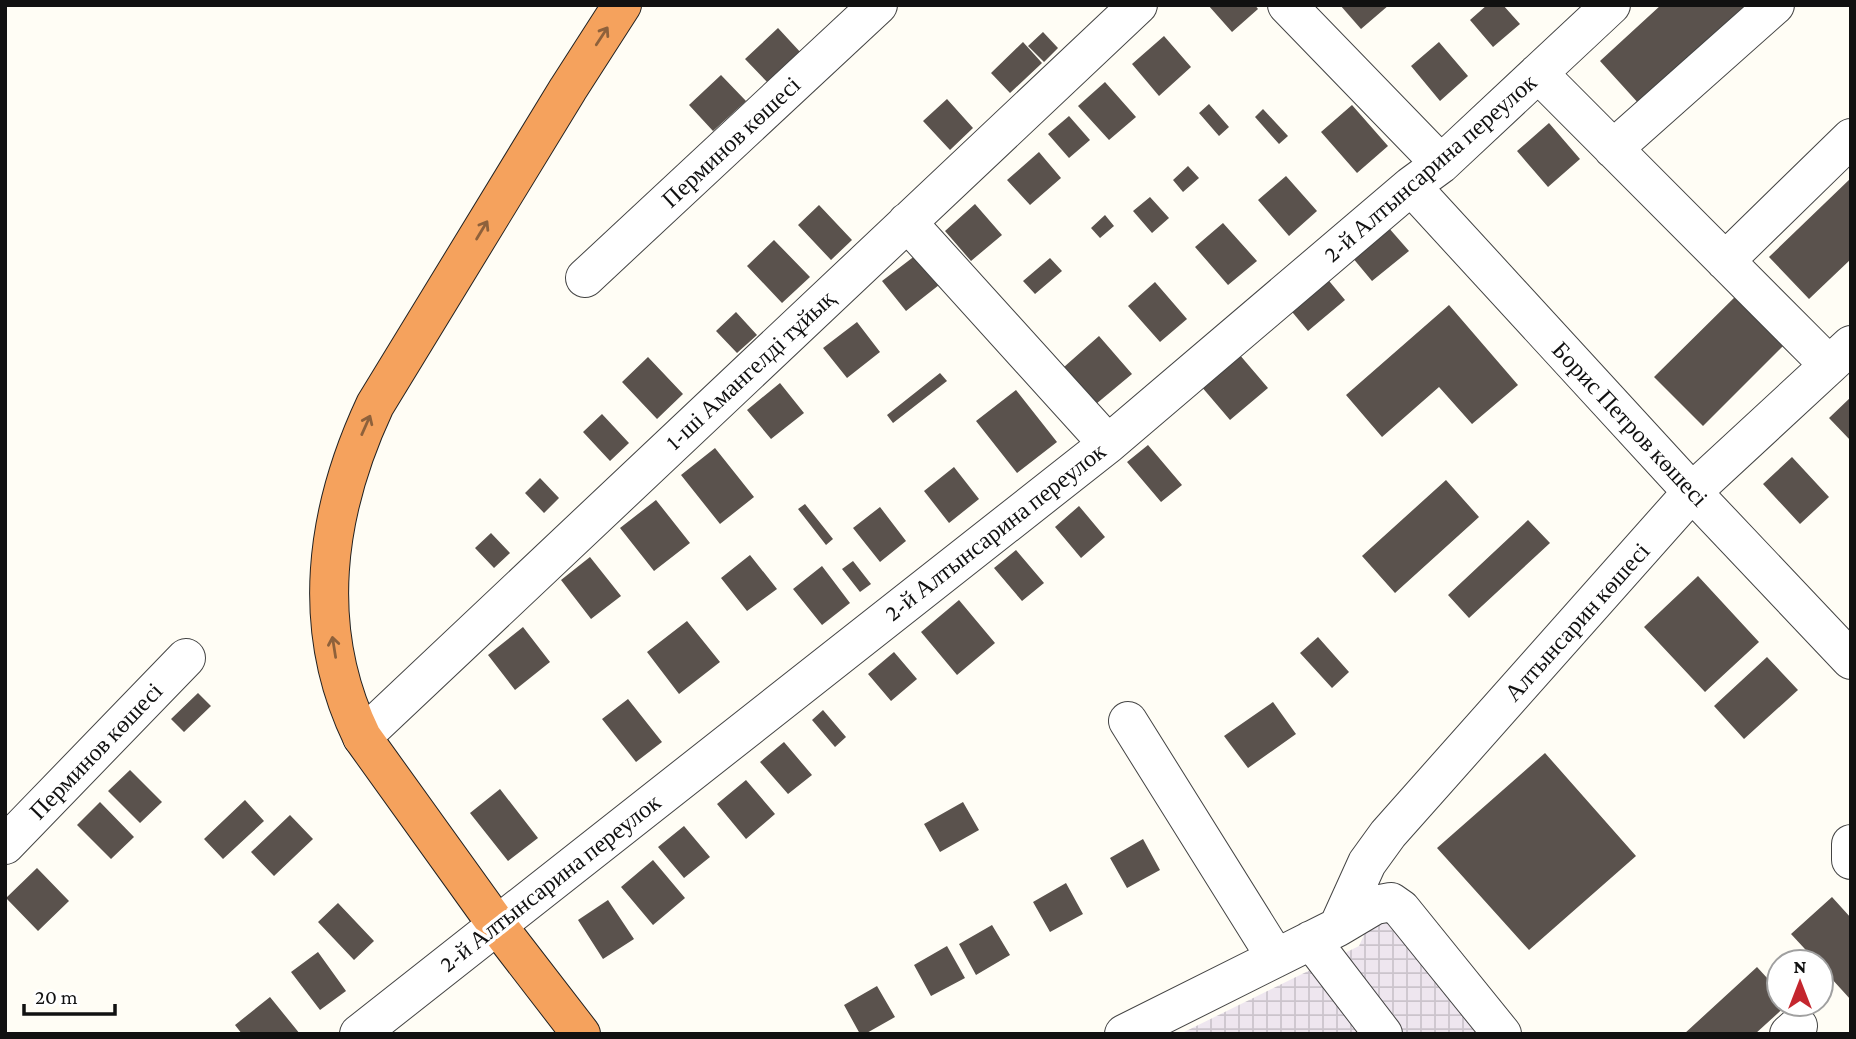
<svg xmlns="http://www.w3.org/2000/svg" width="1856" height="1039" font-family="'Crimson Pro',serif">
	<defs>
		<pattern id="industrial-grid" width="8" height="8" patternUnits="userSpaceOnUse" patternTransform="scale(1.75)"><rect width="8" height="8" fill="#eee6ef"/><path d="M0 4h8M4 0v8" fill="none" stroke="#cbc4cc"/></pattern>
	</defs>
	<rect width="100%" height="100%" fill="#fffdf5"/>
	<!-- industrial -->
	<path fill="url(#industrial-grid)" d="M1378 904 1481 1034H1180L1359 946Z"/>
	<!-- building -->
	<path fill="#5a524d" d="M1208 5H1255L1258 9 1232 32Z
		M1340 5H1389L1361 29Z
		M1487 5H1503L1520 24 1493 47 1470 20Z
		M1661 5H1748L1640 105 1600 61Z
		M778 28 802 54 770 85 745 59Z
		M1043 32 1058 48 1044 62 1028 46Z
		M1164 36 1191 67 1159 96 1132 64Z
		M1023 42 1042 63 1010 93 991 73Z
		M1439 42 1468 76 1440 101 1411 66Z
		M721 75 746 101 713 131 689 105Z
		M1105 82 1136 117 1109 140 1078 106Z
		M947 99 973 128 950 150 923 121Z
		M1209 104 1229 127 1219 136 1199 113Z
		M1352 105 1388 146 1357 173 1321 132Z
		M1263 109 1288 136 1279 144 1255 117Z
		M1069 116 1090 140 1069 158 1048 134Z
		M1549 123 1580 159 1548 187 1517 151Z
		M1039 152 1061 178 1030 205 1007 180Z
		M1188 166 1199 178 1183 192 1173 180Z
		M1286 176 1317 211 1289 236 1258 200Z
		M1851 178V259L1809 299 1769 257Z
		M1150 197 1169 218 1152 233 1133 211Z
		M975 204 1002 235 971 261 945 231Z
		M819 205 852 240 831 260 798 225Z
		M1105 215 1114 226 1100 238 1091 228Z
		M1223 223 1257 261 1228 285 1195 247Z
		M1388 227 1409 251 1372 281 1352 257Z
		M774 240 810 277 782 303 747 266Z
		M916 255 939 285 906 311 882 281Z
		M1050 258 1062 271 1035 294 1023 281Z
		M1325 276 1345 300 1308 331 1288 307Z
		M1155 282 1187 319 1160 342 1128 306Z
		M1743 289 1791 338 1703 426 1654 377Z
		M1449 305 1518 385 1472 424 1439 387 1382 437 1346 395Z
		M736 312 757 335 737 353 716 331Z
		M857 322 880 352 847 378 823 348Z
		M1099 336 1132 374 1096 404 1064 367Z
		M1233 347 1268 388 1230 420 1195 379Z
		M648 357 683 394 657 419 622 382Z
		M940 373 947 381 893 423 887 415Z
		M780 383 804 413 771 439 747 410Z
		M1016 390 1057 442 1017 473 976 421Z
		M1851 397V441L1829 418Z
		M602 414 629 443 610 461 583 432Z
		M1148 445 1182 485 1161 502 1127 462Z
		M715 448 754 497 720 524 681 475Z
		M1792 457 1829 497 1800 524 1763 484Z
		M954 467 979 499 949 523 924 491Z
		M540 478 559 498 544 513 525 493Z
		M1446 480 1479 517 1395 593 1362 556Z
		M656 500 690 543 654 571 620 528Z
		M805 504 833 539 826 545 798 509Z
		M1079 506 1105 537 1081 558 1055 527Z
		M880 507 906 541 880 562 853 528Z
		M1528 520 1550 543 1469 618 1448 595Z
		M491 533 510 553 494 568 475 548Z
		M1016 550 1044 583 1022 601 994 568Z
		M750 555 777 589 747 611 721 578Z
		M590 557 621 596 591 619 561 580Z
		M853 561 871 584 860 592 842 569Z
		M822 566 850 603 822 625 793 589Z
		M1698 576 1759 642 1705 692 1644 627Z
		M959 600 995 643 957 675 921 632Z
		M687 621 720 662 679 694 647 652Z
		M523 627 550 662 515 690 488 655Z
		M1318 637 1349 672 1332 688 1300 653Z
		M894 652 917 679 891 701 868 674Z
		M1767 657 1798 690 1744 739 1714 706Z
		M198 693 211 706 184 732 171 719Z
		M628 699 662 742 636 762 602 719Z
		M1273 702 1296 734 1248 768 1224 736Z
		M823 710 846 737 835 747 812 720Z
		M784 742 812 775 788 794 760 762Z
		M1545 753 1636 856 1529 950 1437 848Z
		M130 770 162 802 140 823 108 791Z
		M746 780 775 814 746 839 717 804Z
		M500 789 538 838 508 861 470 813Z
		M245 800 264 821 223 859 204 839Z
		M100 802 134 837 111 859 77 825Z
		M963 802 979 830 940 852 924 824Z
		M290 815 313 839 274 876 251 852Z
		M684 826 710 857 684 878 658 847Z
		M1143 839 1160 870 1127 888 1110 858Z
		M653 860 685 898 653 925 621 887Z
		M37 868 69 901 38 931 6 898Z
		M1066 883 1083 914 1050 932 1033 902Z
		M1832 897 1851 918V1000L1821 967V962H1817L1791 934Z
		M608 900 634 939 603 959 578 920Z
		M338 903 374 941 354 960 318 922Z
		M992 925 1010 955 976 975 959 944Z
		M947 946 965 978 931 996 914 965Z
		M318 952 346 991 320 1010 291 972Z
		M1757 967 1779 991V1004H1788L1755 1034H1684Z
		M877 986 895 1017 865 1034H860L844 1005Z
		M270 997 300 1034H242L235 1025Z"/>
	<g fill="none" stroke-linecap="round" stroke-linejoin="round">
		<!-- minor casing -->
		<g stroke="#444" stroke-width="40">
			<path id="minor" d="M1287 5 1441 164
				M1538 73 1829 365
				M1613 149 1775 5
				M1411 186 1692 492 1851 660
				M907 222 1108 444
				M1725 261 1851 138
				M585 278 878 5
				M1128 721 1276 958
				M362 737 1138 5
				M1851 844V860
				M5 845 186 658
				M1338 927 1367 863 1388 834 1692 492 1851 345
				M1311 940 1383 1034
				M359 1034 1108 444 1411 186 1441 164 1611 5
				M1124 1034 1338 927 1375 905 1391 902 1401 909 1502 1034
				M1789 1034 1798 1026"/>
		</g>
		<!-- highway casing -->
		<g stroke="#222" stroke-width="40">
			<path id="highway" d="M581 1034 497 925 362 737C309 628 325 512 375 405L568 89 622 5"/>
		</g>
		<!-- minor -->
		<use href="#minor" stroke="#fff" stroke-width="38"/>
		<!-- highway -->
		<use href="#highway" stroke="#f5a25d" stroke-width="38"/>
	</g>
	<!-- one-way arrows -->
	<defs><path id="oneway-shaft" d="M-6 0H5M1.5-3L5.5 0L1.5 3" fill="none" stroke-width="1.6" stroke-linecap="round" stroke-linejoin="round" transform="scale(1.75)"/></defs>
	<g stroke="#8e613b">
		<use href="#oneway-shaft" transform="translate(602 36) rotate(-57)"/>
		<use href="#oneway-shaft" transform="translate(482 230) rotate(-59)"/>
		<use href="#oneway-shaft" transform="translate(366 425) rotate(-66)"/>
		<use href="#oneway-shaft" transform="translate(334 647) rotate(-99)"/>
	</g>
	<g text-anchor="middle" stroke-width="7" stroke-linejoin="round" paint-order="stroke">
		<!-- street labels -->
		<g font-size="24" fill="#111" stroke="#fff">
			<text transform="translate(731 142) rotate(-43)" y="8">Перминов көшесі</text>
			<text transform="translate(1430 168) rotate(-41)" y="8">2-й Алтынсарина переулок</text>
			<text transform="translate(750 370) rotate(-43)" y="8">1-ші Амангелді тұйық</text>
			<text transform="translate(1630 424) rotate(47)" y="8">Борис Петров көшесі</text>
			<text transform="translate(995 532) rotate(-38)" y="8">2-й Алтынсарина переулок</text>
			<text transform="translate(1577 622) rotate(-48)" y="8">Алтынсарин көшесі</text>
			<text transform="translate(96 751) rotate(-46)" y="8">Перминов көшесі</text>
			<text transform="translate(550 883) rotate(-38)" y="8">2-й Алтынсарина переулок</text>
		</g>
	</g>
	<!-- border -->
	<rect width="1856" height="1039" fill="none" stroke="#111111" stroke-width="14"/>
	<!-- north arrow -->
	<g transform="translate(1800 983)"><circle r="33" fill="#ffffff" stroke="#a0a0a0" stroke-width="2"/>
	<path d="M0-5L12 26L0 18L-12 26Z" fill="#c4262e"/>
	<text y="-10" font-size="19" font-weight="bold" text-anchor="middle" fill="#111111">N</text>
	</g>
	<!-- scale -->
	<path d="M24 1004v10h91v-10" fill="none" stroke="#111111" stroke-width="3.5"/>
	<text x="35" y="1004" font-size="21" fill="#111111" stroke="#ffffff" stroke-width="5" paint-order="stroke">20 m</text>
</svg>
